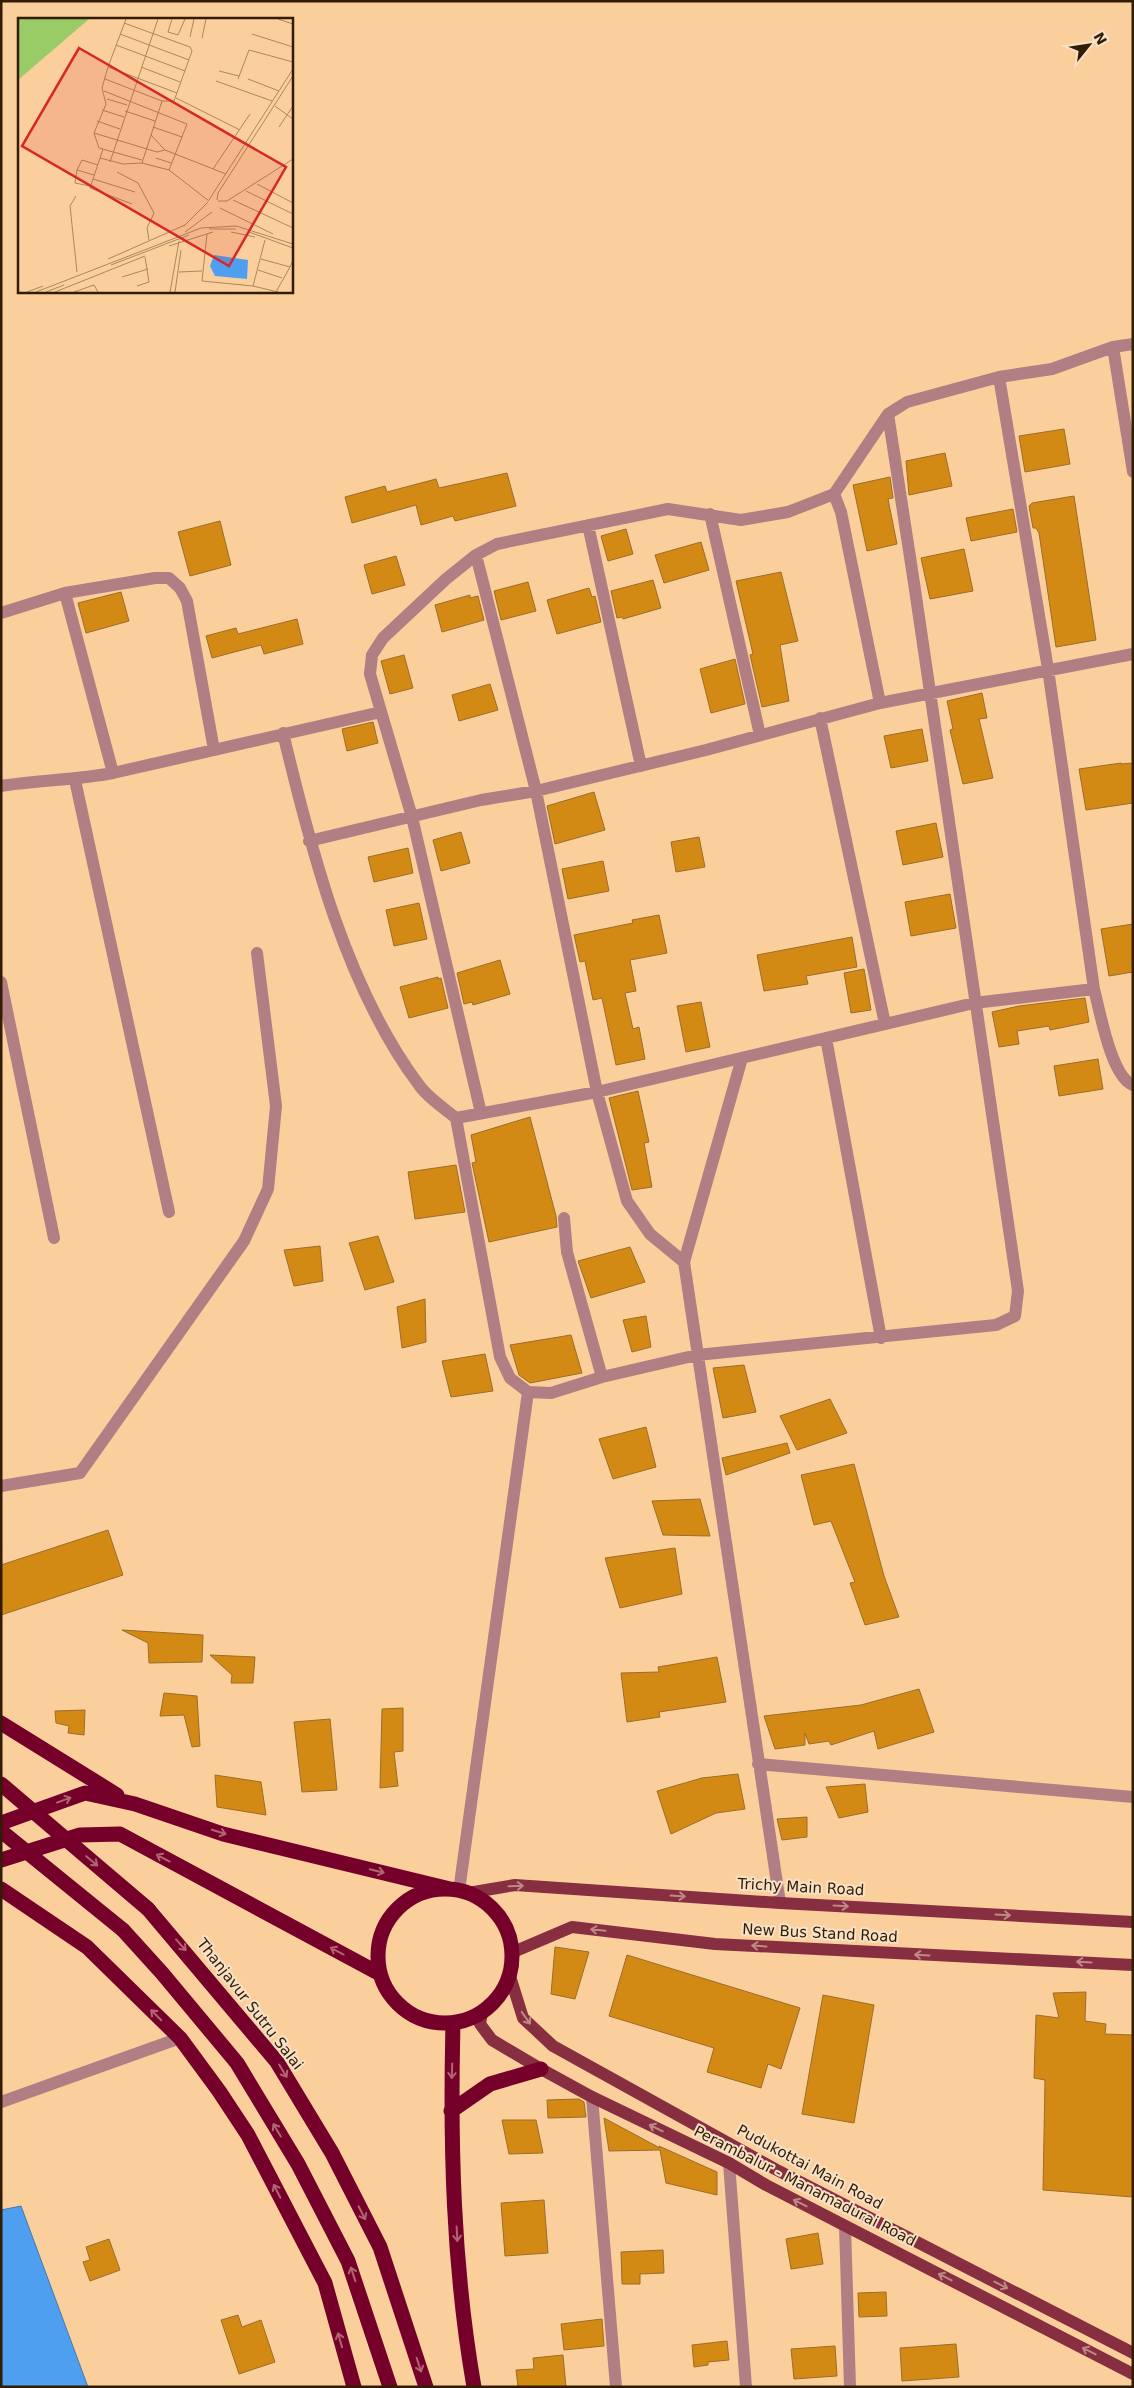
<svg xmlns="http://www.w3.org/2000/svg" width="1134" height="2388" font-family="'DejaVu Sans',sans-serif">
	<rect width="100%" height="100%" fill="#fbcf9c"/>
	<!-- water -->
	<path fill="#4f9ff1" stroke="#4678a9" d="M21 2206 88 2387H1V2210Z"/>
	<!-- building -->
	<path fill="#d28a15" stroke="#9d6c29" d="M1064 429 1070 464 1025 472 1019 436Z
		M945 453 952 486 909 495 906 461Z
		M507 473 516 506 455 521 453 516 421 525 416 505 352 523 345 497 385 486 387 492 436 479 439 488Z
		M890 477 893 498 888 499 897 544 867 551 853 485Z
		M1074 496 1096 640 1056 647 1039 533 1036 528H1033L1029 506 1032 503Z
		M1013 509 1017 532 971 541 966 518Z
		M220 521 231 565 190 576 178 532Z
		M626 529 633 554 608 561 601 536Z
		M701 542 709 570 664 583 655 555Z
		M964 549 973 591 930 599 921 558Z
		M396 556 405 585 372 594 364 565Z
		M781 572 798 641 780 645 789 701 762 707 750 655 753 654 736 581Z
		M653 580 661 608 623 619 622 617 617 618 611 591Z
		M528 582 536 611 501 620 494 591Z
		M589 588 592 597 595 596 601 622 557 634 547 600Z
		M121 592 129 621 86 633 78 603Z
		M470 595V598L478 596 484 620 442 632 435 605Z
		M297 619 303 644 264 654 261 645 212 658 206 636 236 628 238 634Z
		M404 655 413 688 390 694 381 661Z
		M735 659 745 704 711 713 700 669Z
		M490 684 498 710 459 721 452 695Z
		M982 693 987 718 979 719 993 778 963 784 950 730 953 729 947 701Z
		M373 722 378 743 347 751 342 729Z
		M922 729 928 761 891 768 884 736Z
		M1121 763V764L1133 763V803L1086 810 1079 769Z
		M594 792 605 830 555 844 547 806Z
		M936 823 943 857 903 865 896 831Z
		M461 832 470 863 441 871 433 840Z
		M699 837 705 867 676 872 671 842Z
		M408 848 413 873 374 882 368 857Z
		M603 861 609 891 568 899 562 869Z
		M950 894 956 928 911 936 905 902Z
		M419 903 427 939 394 946 386 910Z
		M659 915 667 953 630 960 636 991 625 993 633 1029 639 1027 645 1059 616 1065 602 998 593 1000 585 961 580 962 574 935 633 923 632 920Z
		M1133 924V972L1109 976 1101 929Z
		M852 937 857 967 806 976 808 984 764 991 757 955Z
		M500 960 510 994 473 1005 472 1002 464 1004 457 973Z
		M864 969 871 1010 851 1013 844 973Z
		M438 977V979L441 978 448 1008 409 1018 400 987Z
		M1085 998 1089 1022 1050 1030 1049 1026 1017 1031 1019 1044 999 1047 992 1012 1019 1006Z
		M701 1002 710 1047 686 1052 677 1006Z
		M1098 1059 1103 1089 1059 1096 1054 1066Z
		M638 1091 649 1142 644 1143 652 1187 632 1190 609 1098Z
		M530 1117 556 1216 557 1227 489 1242 472 1163 476 1162 471 1135Z
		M456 1165 465 1212 415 1219 408 1172Z
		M378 1236 394 1282 365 1290 349 1243Z
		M320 1246 323 1281 294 1286 284 1250Z
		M630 1247 645 1282 591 1298 578 1261Z
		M425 1299 426 1342 402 1348 397 1307Z
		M646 1316 651 1347 632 1352 623 1320Z
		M571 1335 582 1373 530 1383 519 1375 510 1345Z
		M485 1354 493 1391 451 1397 442 1361Z
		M744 1365 756 1412 723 1418 713 1368Z
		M830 1399 847 1433 797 1450 780 1416Z
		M646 1427 656 1467 613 1479 599 1439Z
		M787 1443 790 1453 726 1475 722 1458Z
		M854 1464 884 1576 899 1617 865 1625 850 1583 855 1582 831 1521 814 1525 801 1475Z
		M700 1499 710 1536 663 1535 652 1501Z
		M108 1530 123 1575 1 1615V1565Z
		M675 1548 682 1594 620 1608 605 1558Z
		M122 1630 203 1635 202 1662 149 1663 148 1643Z
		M210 1655 255 1657 253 1683H231L232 1675Z
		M717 1657 726 1702 659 1712 660 1717 627 1722 621 1673 659 1672 658 1667Z
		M919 1689 934 1732 878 1749 874 1731 831 1745 829 1741 809 1744 805 1733V1745L775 1749 764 1716 861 1705Z
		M164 1693 197 1696 200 1746 192 1747 184 1715 160 1716Z
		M403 1708V1751L394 1752 398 1786 380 1788 382 1709Z
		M85 1710 84 1735 68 1733 69 1726 56 1723 55 1711Z
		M330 1719 337 1790 302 1792 294 1722Z
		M738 1774 745 1809 716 1813 671 1834 657 1791 702 1778Z
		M215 1775 261 1782 266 1815 217 1807Z
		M865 1784 868 1812 839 1818 826 1787Z
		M807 1817V1837L782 1840 777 1819Z
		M555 1947 589 1952 575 1999 551 1994Z
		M627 1955 800 2008 781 2069 768 2064 761 2088 707 2072 714 2048 609 2016Z
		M1086 1992 1085 2021 1106 2024 1105 2034 1133 2035V2197L1043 2190 1045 2080 1034 2078 1036 2015 1059 2018 1053 1993Z
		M823 1995 874 2005 854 2123 802 2114Z
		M579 2099 584 2102 586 2117 548 2118 547 2100Z
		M604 2118 660 2148 659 2146 717 2172V2195L666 2183 660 2150 609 2151Z
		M502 2120H536L543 2153 509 2154Z
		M544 2200 548 2253 505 2256 501 2203Z
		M818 2233 823 2264 791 2269 786 2239Z
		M109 2239 120 2270 90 2281 83 2262 90 2260 86 2247Z
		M663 2250 664 2273 640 2274V2284H622L621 2252Z
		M886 2292 887 2316 859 2317 858 2293Z
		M238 2315 242 2327 261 2320 275 2362 239 2374 221 2320Z
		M602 2319 604 2346 564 2350 561 2324Z
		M727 2341 729 2360 708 2362V2365L694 2367 692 2345Z
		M956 2344 959 2377 902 2381 900 2348Z
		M835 2346 837 2376 794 2379 791 2349Z
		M563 2355 566 2387H518L516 2370 534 2369 533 2358Z"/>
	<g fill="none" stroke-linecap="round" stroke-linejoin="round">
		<!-- street -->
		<path stroke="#b17e84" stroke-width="12" d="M1113 347 1133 472
			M999 377 1048 669 1094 989
			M834 494 841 512 880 703
			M710 514 760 735
			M588 525 641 766
			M476 555 536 791 597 1092 627 1201 650 1234 684 1262
			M65 593 113 773
			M1 613 65 593 155 578H169L180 588 187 601 214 750
			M820 718 885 1024
			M283 733C311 850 346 988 419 1085 428 1098 444 1108 456 1118L597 1092 974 1003 1094 989C1100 1011 1111 1077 1133 1085
			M75 780 169 1212
			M1 786C38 780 76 780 113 773L381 712
			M309 841 481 800 536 791 706 750 880 703 1133 654
			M1 982 54 1238
			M826 1038 881 1338
			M742 1058 684 1262 780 1903
			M481 1113 412 817 370 674 372 655 383 638 446 579 476 555 497 544 668 509 741 520 788 512 834 494 888 414 907 402 999 377 1052 369 1113 347 1133 344
			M456 1118 500 1357 510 1378 528 1392 551 1393 602 1377 697 1355 996 1325 1015 1316 1018 1291C974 999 934 706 888 414
			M564 1218 567 1252 602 1377
			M1 1486 80 1473 244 1241 268 1189 276 1106 257 953
			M758 1764 1133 1797
			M459 1891 528 1392
			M592 2097 616 2387
			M1 2102 180 2038
			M729 2163 746 2387
			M845 2226 850 2387"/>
		<!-- primary -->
		<path stroke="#872e41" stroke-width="12" d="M468 1893 515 1885 780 1903 1133 1922
			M511 1953 572 1927 715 1944 1133 1965
			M509 1973 523 2018 553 2046 775 2169 1133 2353
			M482 2012 480 2024 492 2040 541 2069 592 2097 729 2163 766 2185 1133 2374"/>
		<!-- highway -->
		<path stroke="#75002a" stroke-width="15" d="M1 1723 117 1795
			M1 1823 85 1793 135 1804 223 1834 450 1889
			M1 1860 80 1835 120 1834 380 1974
			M1 1889 87 1947 180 2038 219 2091 248 2135 325 2283 354 2387
			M378 1956a67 67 0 1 1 134 0a67 67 0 1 1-134 0Z
			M148 1909 277 2062 332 2153 380 2247 426 2387
			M123 1930 162 1973 237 2063 298 2164 348 2261 390 2387
			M453 2023C450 2144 453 2267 474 2387
			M451 2111 490 2084 541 2069"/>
		<!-- highway-bridge -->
		<path stroke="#75002a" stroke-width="15" d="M1 1784 148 1909
			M1 1831 123 1930"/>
	</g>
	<!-- one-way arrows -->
	<defs><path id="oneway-shaft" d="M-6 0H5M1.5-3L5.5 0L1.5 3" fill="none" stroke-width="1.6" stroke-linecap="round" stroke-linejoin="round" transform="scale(1.25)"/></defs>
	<g stroke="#b06571">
		<use href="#oneway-shaft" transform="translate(64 1800) rotate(-20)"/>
		<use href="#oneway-shaft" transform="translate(219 1832) rotate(17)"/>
		<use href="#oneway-shaft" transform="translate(163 1858) rotate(-152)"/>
		<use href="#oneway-shaft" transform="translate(92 1861) rotate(40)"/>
		<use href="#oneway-shaft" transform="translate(377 1871) rotate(13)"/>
		<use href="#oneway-shaft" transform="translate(181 1945) rotate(48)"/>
		<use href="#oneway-shaft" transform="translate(337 1951) rotate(-152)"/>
		<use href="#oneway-shaft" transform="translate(156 2015) rotate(-135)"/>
		<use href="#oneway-shaft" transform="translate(283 2071) rotate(59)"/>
		<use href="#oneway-shaft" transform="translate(452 2071) rotate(92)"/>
		<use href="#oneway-shaft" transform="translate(277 2130) rotate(-121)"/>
		<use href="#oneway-shaft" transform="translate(277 2191) rotate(-117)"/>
		<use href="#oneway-shaft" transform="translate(362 2213) rotate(63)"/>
		<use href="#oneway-shaft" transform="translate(457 2234) rotate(87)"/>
		<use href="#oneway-shaft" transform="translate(353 2274) rotate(-108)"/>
		<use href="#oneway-shaft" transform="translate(340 2340) rotate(-106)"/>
		<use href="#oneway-shaft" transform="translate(419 2365) rotate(72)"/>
	</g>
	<g stroke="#bf8884">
		<use href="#oneway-shaft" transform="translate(516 1886) rotate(-2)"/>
		<use href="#oneway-shaft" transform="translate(678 1896) rotate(4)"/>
		<use href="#oneway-shaft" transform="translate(841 1906) rotate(3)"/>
		<use href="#oneway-shaft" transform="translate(1003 1915) rotate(3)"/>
		<use href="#oneway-shaft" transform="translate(598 1930) rotate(-174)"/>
		<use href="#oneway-shaft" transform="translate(759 1946) rotate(-176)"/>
		<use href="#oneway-shaft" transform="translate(922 1955) rotate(-177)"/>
		<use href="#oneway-shaft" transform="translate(1084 1962) rotate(-177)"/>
		<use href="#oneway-shaft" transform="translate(526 2018) rotate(55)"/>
		<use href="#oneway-shaft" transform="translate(656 2128) rotate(-154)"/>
		<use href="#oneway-shaft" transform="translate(800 2203) rotate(-153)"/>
		<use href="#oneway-shaft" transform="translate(945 2277) rotate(-153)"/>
		<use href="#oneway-shaft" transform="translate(1001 2285) rotate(27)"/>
		<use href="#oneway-shaft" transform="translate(1089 2351) rotate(-153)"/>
	</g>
	<g text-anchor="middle" stroke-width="4" stroke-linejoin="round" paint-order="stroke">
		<!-- street labels -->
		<g font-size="15" fill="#311d02" stroke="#f7e1c8">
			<text transform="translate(801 1887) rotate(3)" y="5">Trichy Main Road</text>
			<text transform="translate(820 1933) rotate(3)" y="5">New Bus Stand Road</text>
			<text transform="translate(250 2004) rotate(52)" y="5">Thanjavur Sutru Salai</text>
			<text transform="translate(810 2167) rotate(28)" y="5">Pudukottai Main Road</text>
			<text transform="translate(805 2186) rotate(27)" y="5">Perambalur - Manamadurai Road</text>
		</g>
	</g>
	<!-- overview -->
	<g transform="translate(18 18)">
		<rect width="275" height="275" fill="#fbcf9c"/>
		<path d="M0 1H71L0 62Z" fill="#99cb67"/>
		<path d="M196 237 230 242 229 261 197 258 192 248Z" fill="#4f9ff1"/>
		<path fill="none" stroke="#aa885e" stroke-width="1" d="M108 1 90 49 84 70 88 86 76 115 81 130 124 142M154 1 150 14 160 17 167 1M260 1 275 6M102 16 171 42M234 16 275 29M172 19 176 1M184 20 188 1M98 27 167 53M90 49 159 75M123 49 162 64M201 53 221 58M87 61 144 83M220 61 231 32 275 44M230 61 261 73M198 63 254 83M86 73 169 106 151 152 124 145M158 80 222 112M89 81 109 87M257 88 275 101M84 92 106 99M107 93 137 103M79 103 102 111M135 109 164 119M261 109 275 88M76 115 139 134 147 132M133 117 147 132 208 156M85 131 72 170 114 186M82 140 105 146 124 145 144 83H156L174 33 172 29 106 5M138 140 153 145M92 144 140 1M195 151 232 96M59 152 76 157M151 152 191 183M99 154 120 165 136 195 129 210 131 222M75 161 117 174M239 166 275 185M72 168 57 165 59 152 64 142 80 147M228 173 275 196M58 178 52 188 59 254M191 182 275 51M199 182 200 175 275 58M215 182 275 210M200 183H209L275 141M202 190 255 216M166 208 190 184M191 211H218M167 214 194 194M213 214 237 219M231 214 275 230M189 216 184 263 235 268 247 222M0 218V255M151 228 195 214M90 241 167 207M243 241 272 249 275 242M93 247 171 217M240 252 264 260M161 254 184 253M104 259 130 251M119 268 131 264 127 239M235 268 260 274M9 274 25 268M18 274 183 210 218 208 275 226M28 274 46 267M37 274 127 238M56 274 76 267 80 274M152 274 161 223M157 274 163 232M258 274 272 249"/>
		<path fill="#d62828" fill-opacity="0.15" stroke="#d62828" stroke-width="2.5" d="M61 30 268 149 211 248 4 128Z"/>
		<rect width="275" height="275" fill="none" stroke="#311d02" stroke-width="2.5"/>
	</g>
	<!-- border -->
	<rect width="1134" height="2388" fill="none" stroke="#311d02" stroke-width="5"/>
	<!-- north arrow -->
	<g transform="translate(1089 45) rotate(60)" stroke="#f7e1c8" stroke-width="4" paint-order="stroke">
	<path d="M0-4L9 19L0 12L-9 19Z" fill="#311d02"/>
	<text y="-8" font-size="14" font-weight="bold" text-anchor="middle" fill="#311d02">N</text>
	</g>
</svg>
